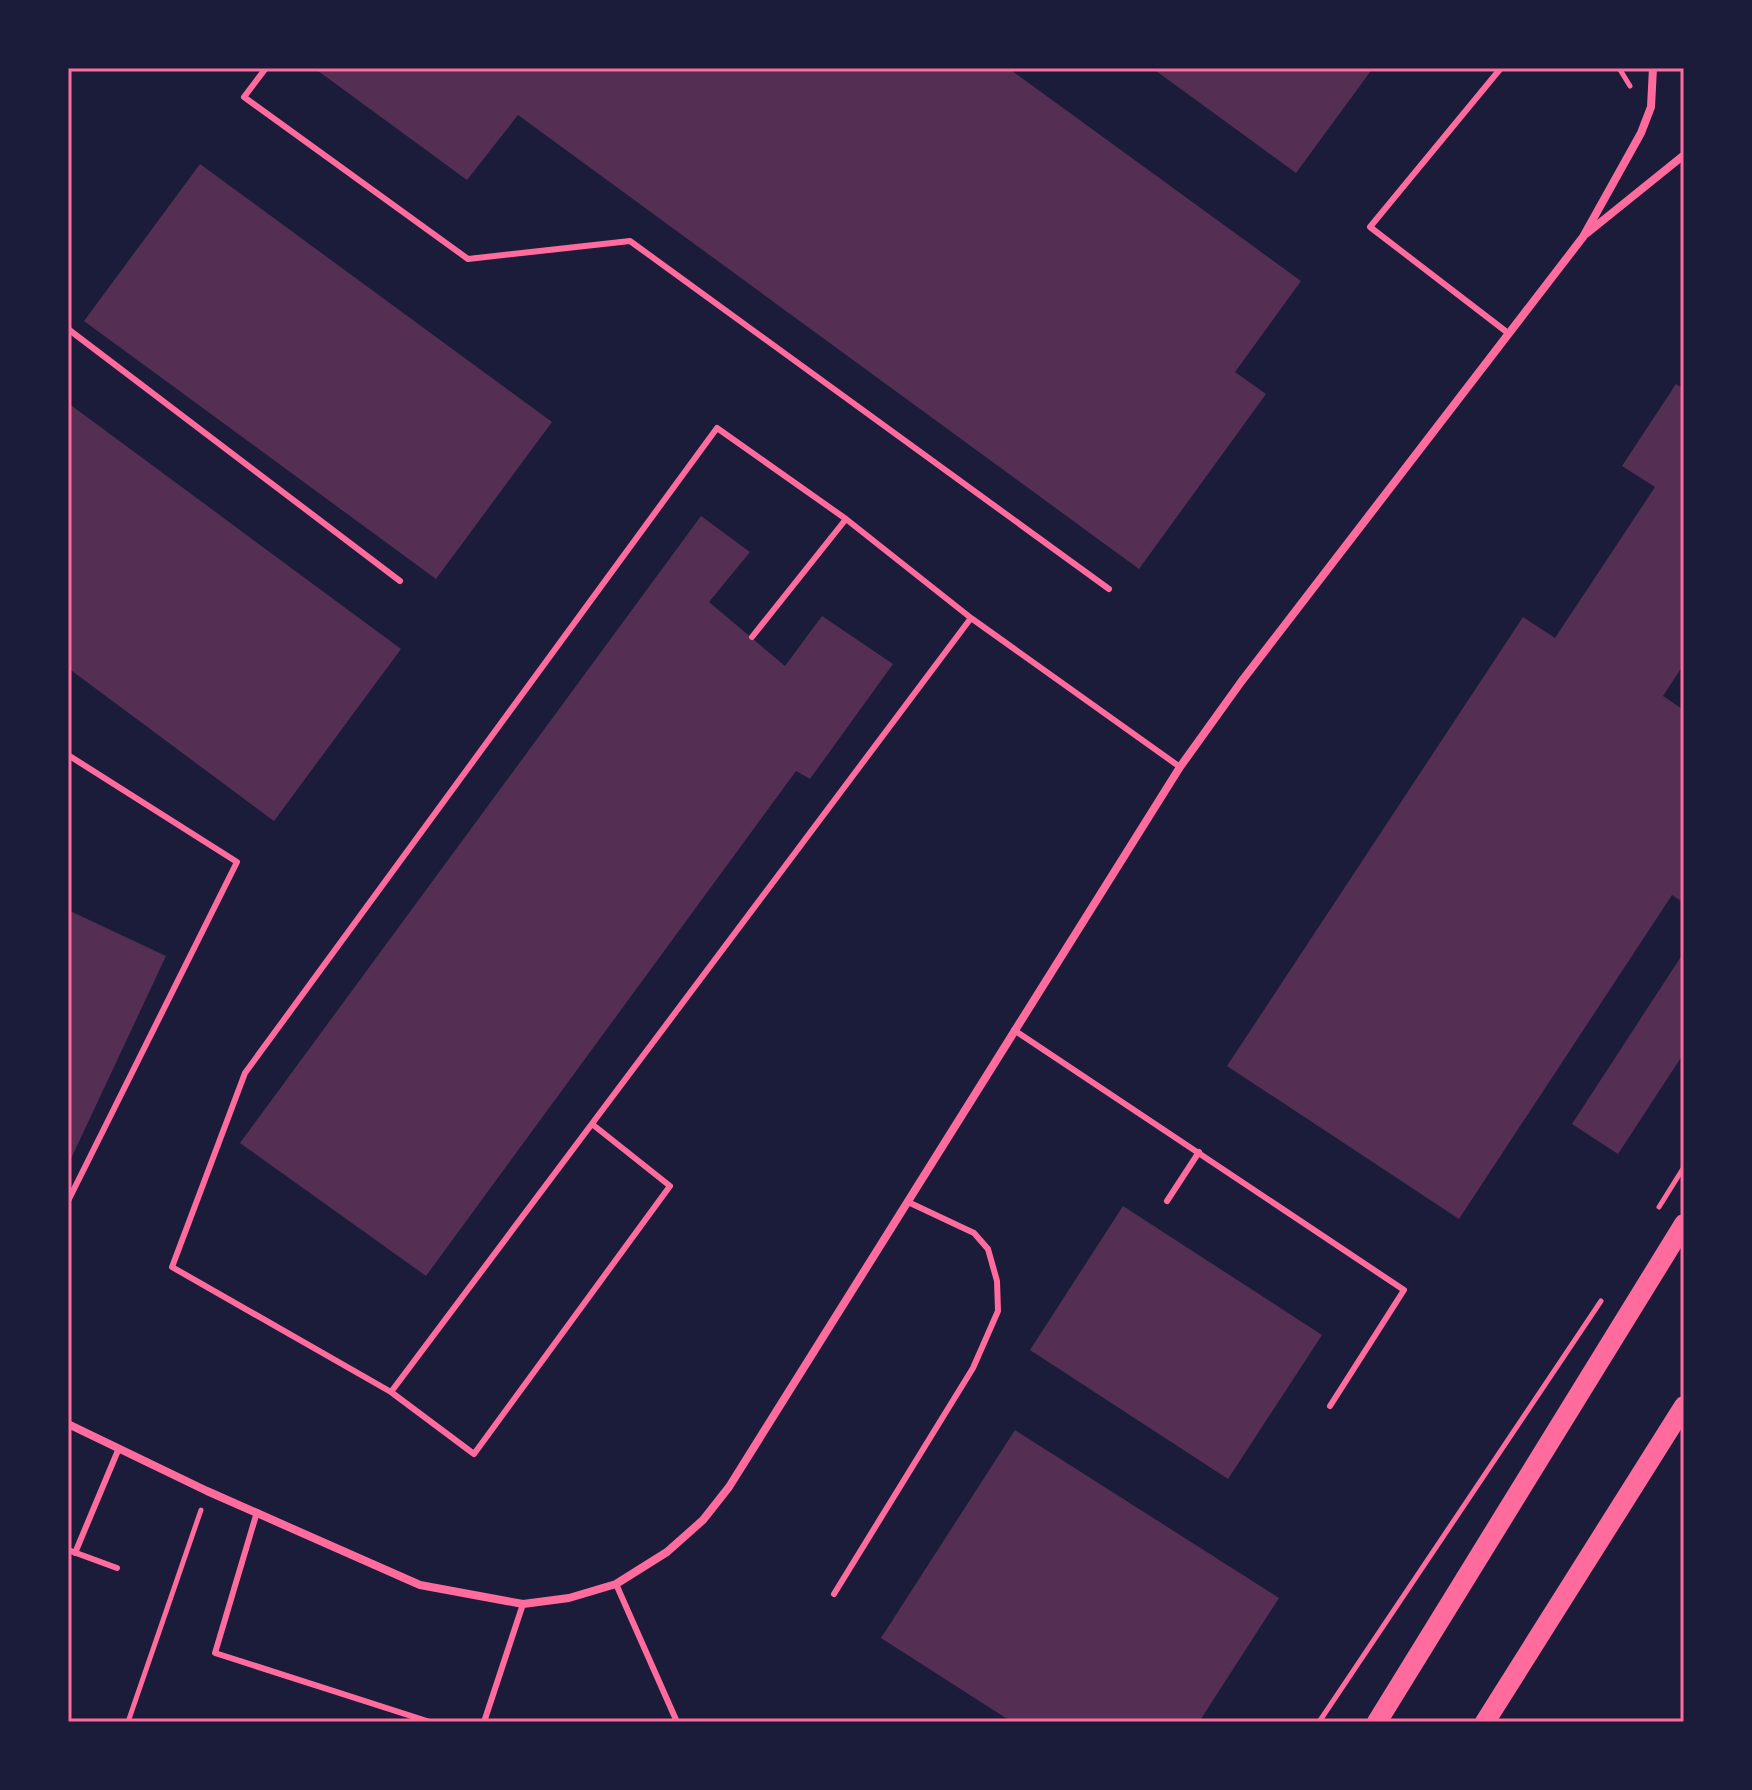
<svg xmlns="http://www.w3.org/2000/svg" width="1752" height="1790" font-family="'Fira Sans',sans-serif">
	<rect width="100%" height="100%" fill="#1b1b3a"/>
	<!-- building -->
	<path fill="#542f53" d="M314 68H1008L1301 281 1235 372 1266 394 1139 569 518 115 467 180Z
		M1152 68H1373L1296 173Z
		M200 164 552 422 436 579 84 321Z
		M1676 384 1684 389V664L1663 696 1684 710V903L1672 895 1459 1219 1227 1066 1523 617 1555 638 1655 487 1622 466Z
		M68 403 401 649 274 821 68 668Z
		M701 516 750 552 709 602 785 666 822 616 893 664 810 779 796 771 426 1276 240 1143Z
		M68 910 166 956 68 1165Z
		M1684 952V1053L1618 1154 1572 1124Z
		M1123 1206 1322 1335 1228 1479 1030 1350Z
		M1015 1430 1279 1598 1199 1722H1012L881 1638Z"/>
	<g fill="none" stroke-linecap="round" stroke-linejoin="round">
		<!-- path -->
		<path stroke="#ff6b9d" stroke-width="5" d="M1619 68 1630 86
			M1659 1207 1684 1167
			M128 1722 201 1510
			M1319 1722 1601 1301"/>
		<!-- service -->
		<path stroke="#ff6b9d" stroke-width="6" d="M266 68 244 97 468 259 630 241 1109 589
			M1501 68 1370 227 1508 333
			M68 329 400 581
			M971 618 391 1392 172 1267 245 1073 717 428 846 519 971 618 1180 767
			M752 637 846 519
			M68 755 237 862 68 1201
			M1014 1030 1404 1290 1330 1406
			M1167 1201 1199 1152
			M391 1392 474 1454 670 1186 592 1124
			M257 1512 215 1653 430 1722
			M68 1550 117 1568
			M75 1553 119 1448
			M616 1584 677 1722
			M834 1594 973 1368 998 1311 997 1281 988 1249 974 1233 908 1202
			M484 1722 523 1604"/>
		<!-- minor -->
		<path stroke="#ff6b9d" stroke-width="8" d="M1586 234 1684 155
			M68 1424 207 1491 420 1585 523 1604 569 1598 616 1584 667 1552 703 1520 729 1487 1180 767 1241 682 1583 237 1641 133 1651 107 1653 68"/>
		<!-- primary -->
		<path stroke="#ff6b9d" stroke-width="20" d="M1377 1722 1684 1224
			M1485 1722 1684 1406"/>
	</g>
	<!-- border -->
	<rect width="1752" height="1790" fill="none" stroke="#1b1b3a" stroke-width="140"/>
	<rect x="70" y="70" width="1612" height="1650" fill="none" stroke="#ff6b9d" stroke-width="3"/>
</svg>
